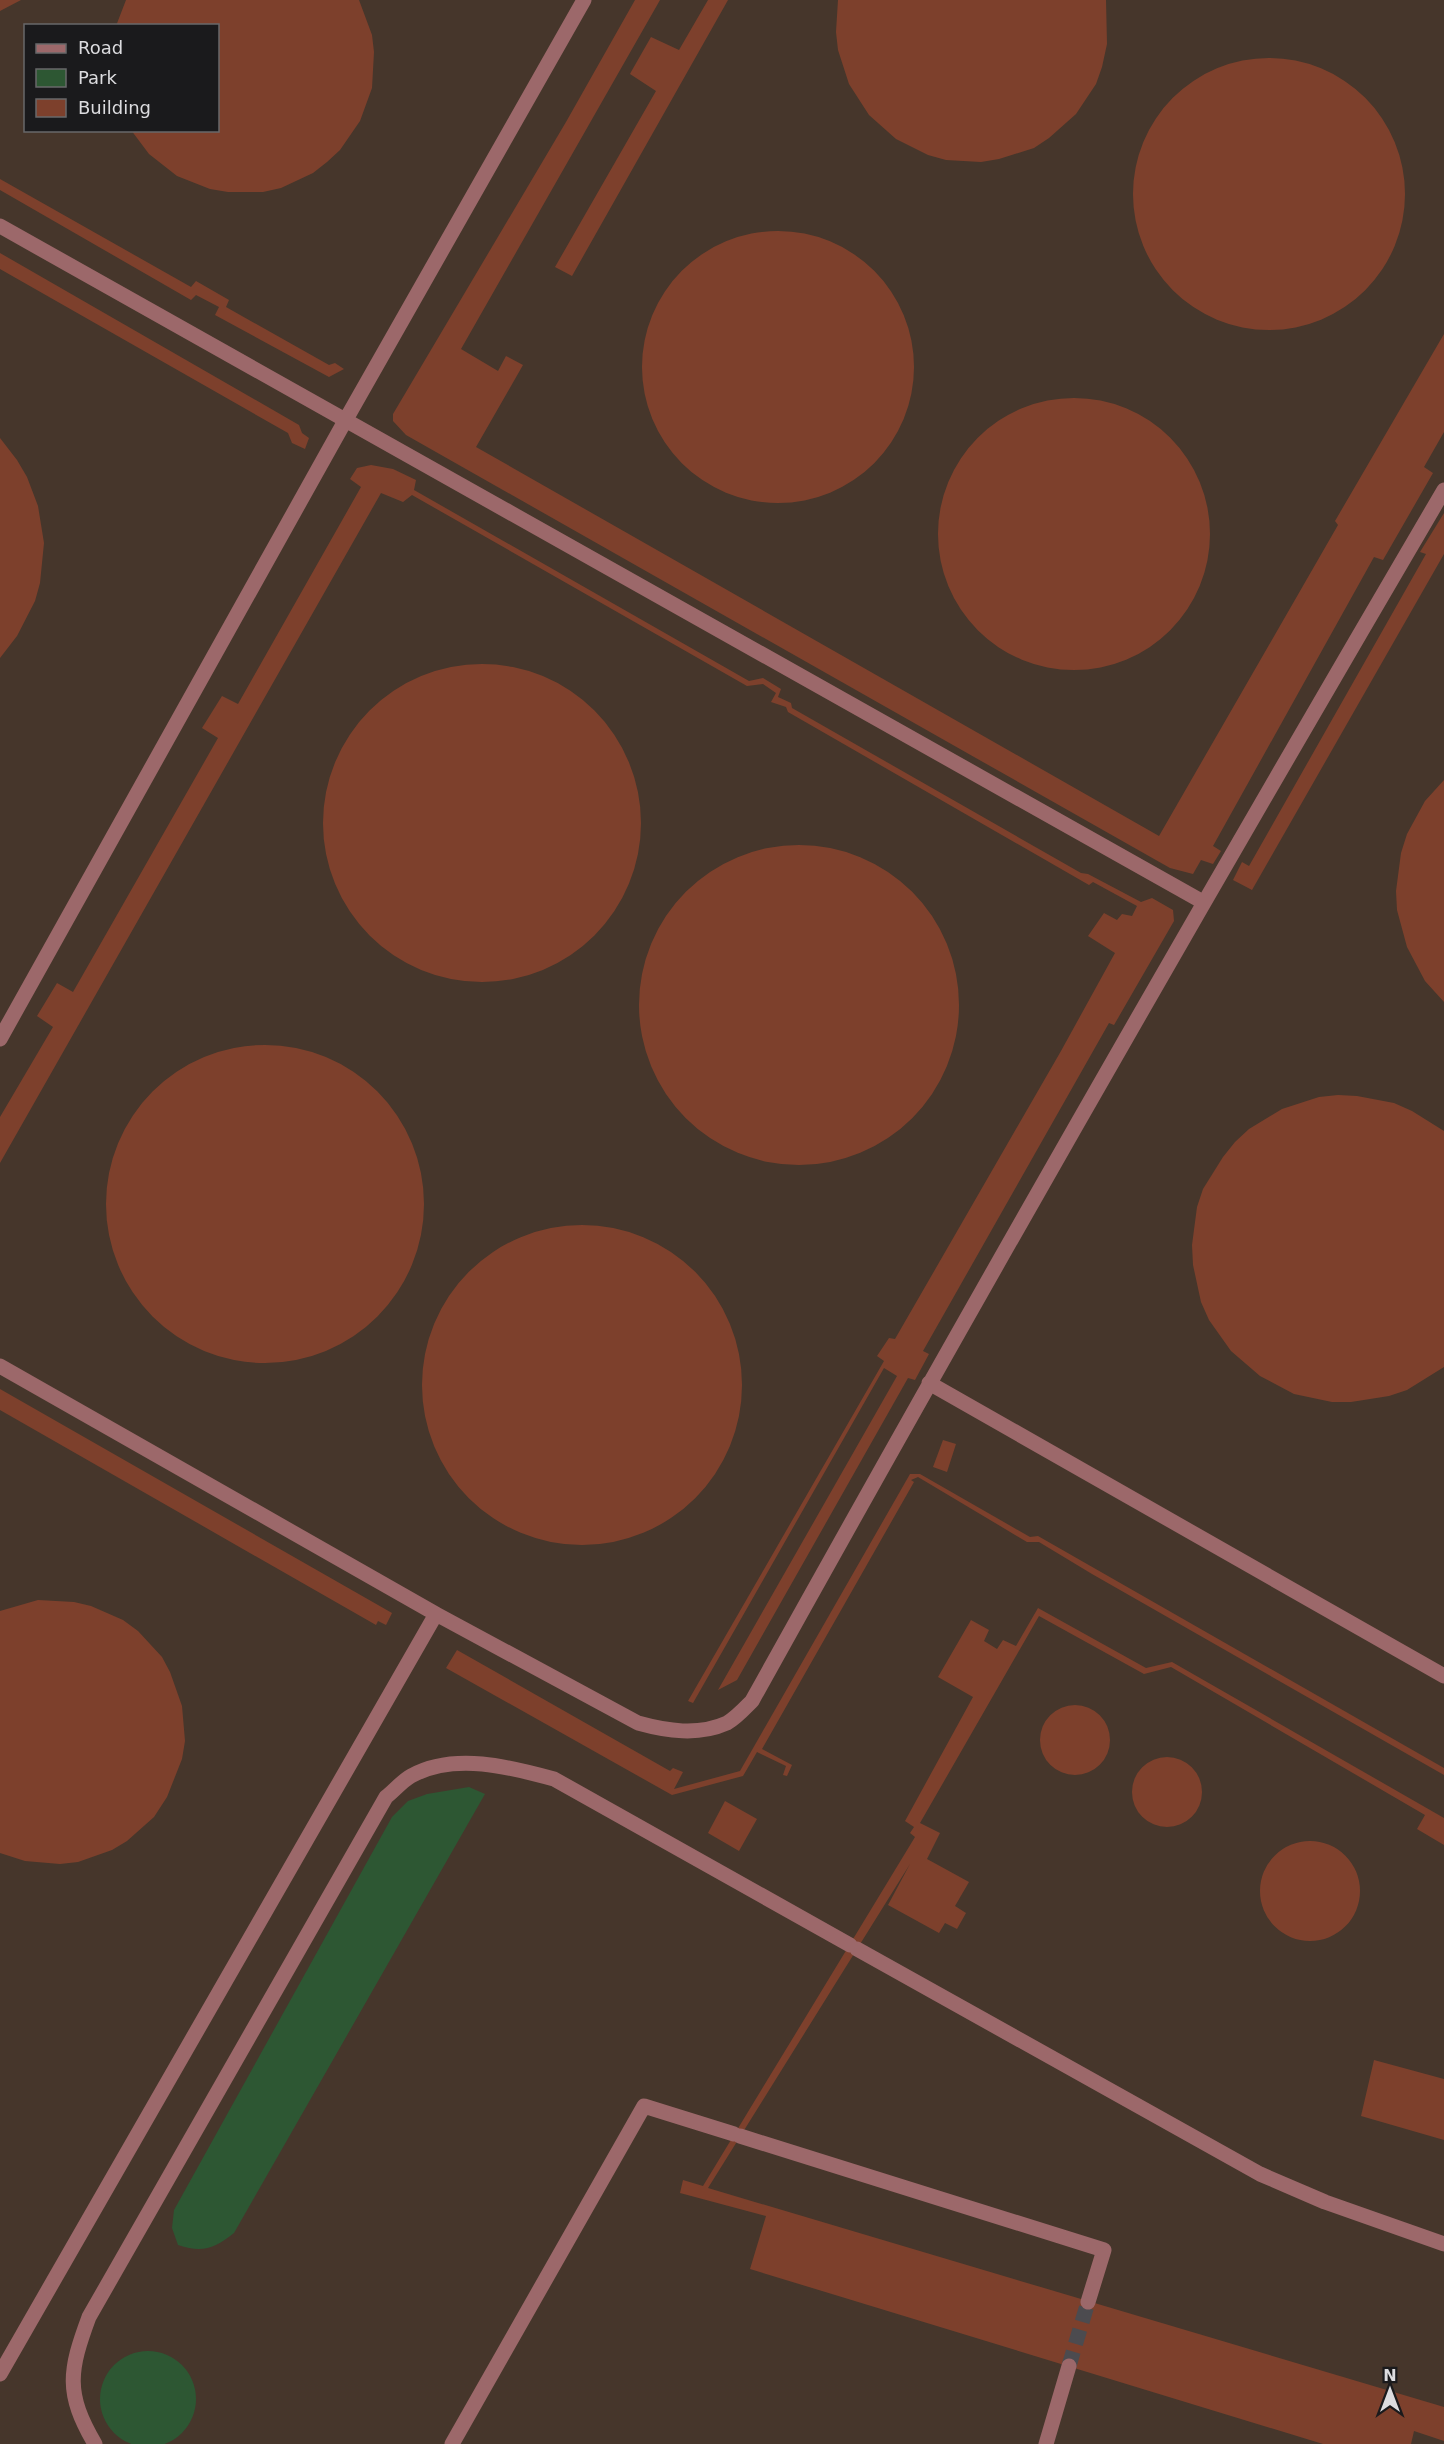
<svg xmlns="http://www.w3.org/2000/svg" width="1444" height="2444" font-family="'DejaVu Sans',sans-serif">
	<rect width="100%" height="100%" fill="#323136"/>
	<!-- industrial -->
	<path fill="#46362b" fill-rule="evenodd" d="M0 0H1444V2444H0ZM26 26H218V130H26Z"/>
	<!-- green -->
	<path fill="#2d5733" d="M469 1787 485 1794 234 2233C214 2249 202 2253 178 2245L172 2228 174 2210 392 1817 408 1801 427 1794Z
		M100 2399a48 48 0 1 1 96 0a48 48 0 1 1-96 0Z"/>
	<!-- building -->
	<path fill="#7d402c" d="M0 0H21L0 11Z
		M126 0H359L372 35 374 52 372 88 360 121 340 150 327 162 313 173 281 188 263 192H228L210 189 177 176 149 154 131 130H218V26H116Z
		M635 0H660L461 349 498 371 506 356 523 365 476 447 1159 836 1338 525 1335 521 1444 334V432L1424 467 1433 473 1383 560 1374 557 1213 846 1221 851 1213 864 1201 860 1193 874 1170 868 406 435 393 421V414L566 122Z
		M708 0H728L572 276 555 267 656 91 630 74 631 72 651 37 679 50Z
		M838 0H1106L1107 44 1102 67 1096 84 1076 114 1049 138 1034 148 999 159 981 162 946 160 928 155 896 139 869 115 849 84 838 50 836 32Z
		M1133 194a136 136 0 1 1 272 0a136 136 0 1 1-272 0Z
		M0 179 191 287 196 281 229 300 226 307 329 365 335 363 344 369 329 377 215 315 219 307 196 295 191 300 0 190Z
		M642 367a136 136 0 1 1 272 0a136 136 0 1 1-272 0Z
		M0 253 299 425 302 433 309 438 305 449 292 443 288 433 0 269Z
		M938 534a136 136 0 1 1 272 0a136 136 0 1 1-272 0Z
		M0 438 17 460 27 477 38 506 44 543 40 583 35 601 17 636 0 658Z
		M371 465 393 469 416 480 414 490 749 681 763 678 781 689 778 697 791 703 792 708 1081 873 1088 874 1141 902 1152 898 1173 910 1174 921 1114 1025 1109 1023 923 1351 929 1354 915 1380 908 1378 737 1680 718 1690 897 1376 884 1368 693 1703 688 1701 884 1361 877 1356 889 1338 895 1339 1061 1051 1115 953 1088 936 1104 913 1117 920 1122 914 1132 916 1137 906 1093 882 1089 885 788 712 786 707 771 702 776 693 763 684 747 686 412 495 403 502 381 493 0 1163V1117L53 1027 37 1016 57 983 73 992 218 738 202 728 222 696 238 704 361 487 350 479 357 468Z
		M1444 513V554L1252 890 1233 880 1242 862 1249 866 1426 554 1420 552Z
		M323 823a159 159 0 1 1 318 0a159 159 0 1 1-318 0Z
		M1444 780V1002L1425 981 1407 947 1397 910 1396 891 1401 853 1407 834 1425 801Z
		M639 1005a160 160 0 1 1 320 0a160 160 0 1 1-320 0Z
		M106 1204a159 159 0 1 1 318 0a159 159 0 1 1-318 0Z
		M1338 1095 1357 1096 1394 1103 1412 1111 1444 1131V1367L1407 1390 1389 1396 1351 1402H1332L1294 1394 1260 1376 1231 1351 1209 1320 1201 1302 1193 1265 1192 1245 1197 1207 1203 1189 1223 1157 1235 1142 1249 1129 1282 1109 1319 1097Z
		M422 1385a160 160 0 1 1 320 0a160 160 0 1 1-320 0Z
		M0 1389 392 1613 386 1625 378 1621 376 1625 0 1410Z
		M943 1440 956 1444 947 1472 933 1467Z
		M910 1474H920L1030 1537 1038 1536 1444 1768V1775L1092 1574 1039 1542H1027L918 1477 911 1480 914 1482 762 1749 792 1765 787 1776 783 1775 786 1766 757 1752 743 1776 672 1795 446 1668 457 1650 670 1771 673 1768 683 1772 674 1789 740 1771Z
		M38 1600 74 1602 91 1606 123 1620 138 1631 162 1657 170 1672 182 1706 185 1741 182 1759 167 1797 154 1817 127 1841 112 1850 78 1862 60 1864 25 1861 0 1853V1611Z
		M1038 1608 1146 1668 1172 1662 1444 1818V1845L1417 1829 1425 1815 1171 1667 1144 1674 1039 1616 920 1823 940 1833 927 1859 969 1882 955 1906 966 1913 957 1929 945 1923 939 1933 888 1905 910 1864 708 2188 1444 2407V2441L1414 2431 1411 2444H1323L750 2269 766 2216 680 2193 683 2180 703 2186 915 1837 910 1833 914 1827 905 1821 973 1697 938 1677 971 1620 989 1630 984 1641 997 1649 1003 1640 1016 1646Z
		M1040 1740a35 35 0 1 1 70 0a35 35 0 1 1-70 0Z
		M1132 1792a35 35 0 1 1 70 0a35 35 0 1 1-70 0Z
		M725 1801 757 1819 739 1851 708 1833Z
		M1260 1891a50 50 0 1 1 100 0a50 50 0 1 1-100 0Z
		M1374 2060 1444 2079V2140L1361 2116Z"/>
	<g fill="none" stroke-linecap="round" stroke-linejoin="round">
		<!-- minor-tunnel -->
		<path stroke="#4c4b4f" stroke-width="15" stroke-dasharray="15 8" stroke-linecap="butt" d="M1069 2366 1088 2302"/>
		<!-- minor -->
		<path stroke="#9c686a" stroke-width="15" d="M0 226 1203 902
			M0 1039 345 421 584 0
			M0 1366 436 1614 638 1723C667 1731 698 1736 727 1723 736 1718 745 1708 752 1701 978 1294 1209 891 1444 490
			M929 1383 1444 1676
			M857 1949 1260 2174 1325 2202 1444 2244
			M740 2136 1104 2250 1088 2302
			M0 2374 436 1614
			M95 2444C65 2393 69 2371 89 2317L386 1797C394 1791 402 1781 411 1776 454 1752 510 1767 554 1779L850 1945
			M452 2444 644 2106 734 2134
			M1046 2444 1069 2366"/>
	</g>
	<!-- legend -->
	<rect x="24" y="24" width="195" height="108" fill="#1a1a1c" stroke="#68686a" stroke-width="1.5"/>
	<rect x="36" y="44" width="30" height="9" fill="#9c686a" stroke="#68686a" stroke-width="1.5"/>
	<text x="78" y="54" font-size="18" fill="#dcdcdf">Road</text>
	<rect x="36" y="69" width="30" height="18" fill="#2d5733" stroke="#68686a" stroke-width="1.5"/>
	<text x="78" y="84" font-size="18" fill="#dcdcdf">Park</text>
	<rect x="36" y="99" width="30" height="18" fill="#7d402c" stroke="#68686a" stroke-width="1.5"/>
	<text x="78" y="114" font-size="18" fill="#dcdcdf">Building</text>
	<!-- north arrow -->
	<g transform="translate(1390 2390)" stroke="#1a1a1c" stroke-width="4.5" paint-order="stroke">
	<path d="M0-4.5L10 22L0 15L-10 22Z" fill="#dcdcdf"/>
	<text y="-9" font-size="16" font-weight="bold" text-anchor="middle" fill="#dcdcdf">N</text>
	</g>
</svg>
